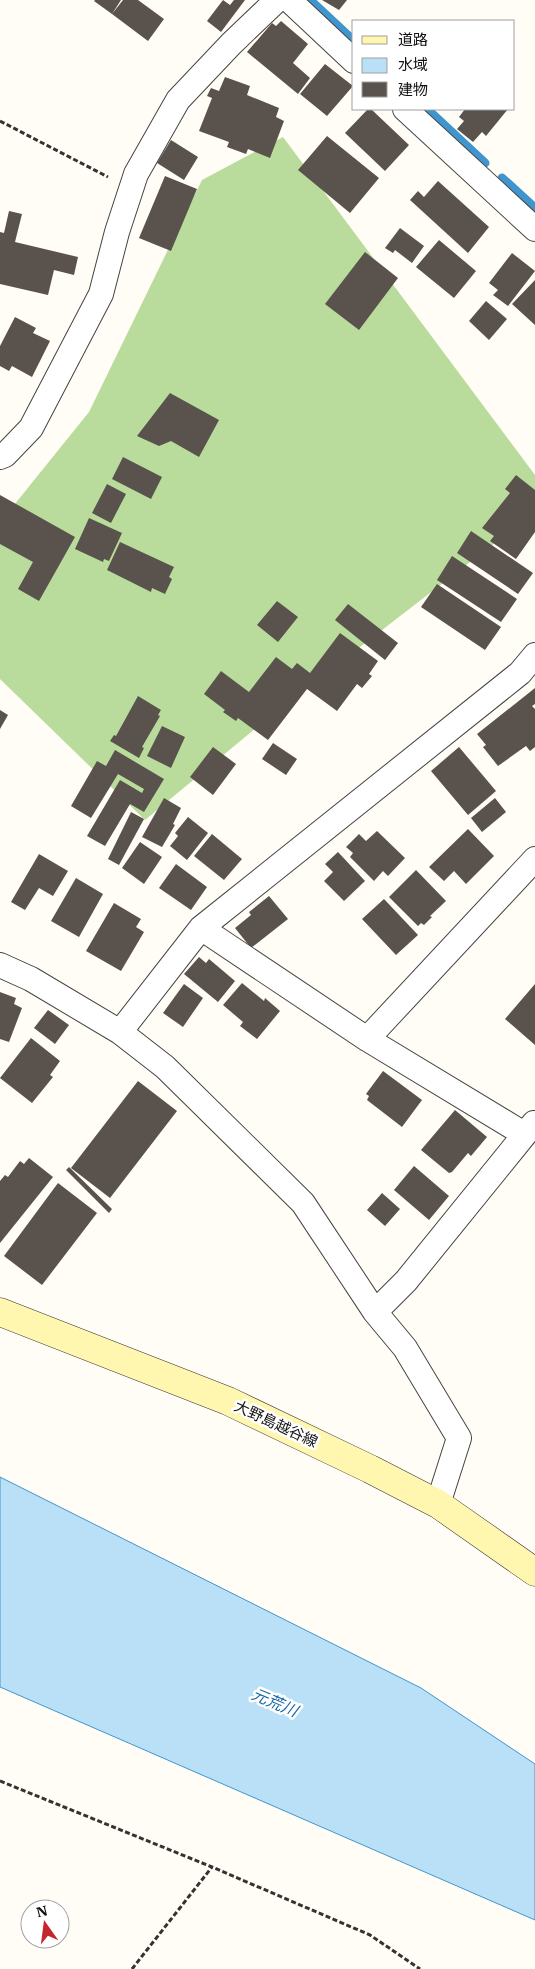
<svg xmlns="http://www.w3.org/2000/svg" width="535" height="1969" font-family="'IBM Plex Serif','Noto Sans JP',serif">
	<rect width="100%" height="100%" fill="#fffdf5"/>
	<!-- forest -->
	<path fill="#b9dc9c" d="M283 137 535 475V512L268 718 145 820 0 679V520L6 515 89 412 202 180Z"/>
	<!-- water -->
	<path fill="#b9e0f7" stroke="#3f96cf" d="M0 1477 421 1688 535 1764V1920L0 1687Z"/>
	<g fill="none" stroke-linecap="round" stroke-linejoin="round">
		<!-- stream -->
		<path stroke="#3f96cf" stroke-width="9" d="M310 0 354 41
			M427 109 485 163
			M502 178 535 208"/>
	</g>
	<!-- building -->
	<path fill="#5a524d" d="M95 0H121L112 14 94 1Z
		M123 0H138L164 19 148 41 112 14Z
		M223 0 230 5 234 0H245L221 32 207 21Z
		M322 0H347L339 10Z
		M281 21 308 44 293 63 310 78 298 94 247 52 272 23 276 26Z
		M325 64 353 86 327 116 300 94Z
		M225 77 250 86 247 95 279 108 276 117 284 121 270 158 248 149 246 154 227 147 229 142 199 131 212 98 207 96 211 88 219 91Z
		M368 109H371L409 145 385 171 345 133Z
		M465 109H508L486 136 482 132 473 142 457 129 464 121 459 117Z
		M327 136 379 178 350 213 298 170Z
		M171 140 198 157 184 180 157 163Z
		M165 176 197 189 171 251 139 238Z
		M438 181 489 227 468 253 410 200 418 191 424 197Z
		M9 211 22 214 15 242 78 257 74 275 54 270 48 295 0 284V232L4 233Z
		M400 228 424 246 412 263 395 250 393 253 385 248Z
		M439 240 476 271 454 298 416 267Z
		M365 252 398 278 359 330 325 304Z
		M512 253 535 271 508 306 493 295 498 290 489 283Z
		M535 280V325L512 304Z
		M486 301 507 319 489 340 469 321Z
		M15 317 36 328 33 333 50 341 32 377 12 366 9 371 0 366V346Z
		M170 393 219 420 199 457 171 441 159 446 137 436Z
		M123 457 162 477 151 499 112 479Z
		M516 475 535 490V532L516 559 490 541 494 536 482 528 510 493 505 489Z
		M107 484 126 494 111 523 92 513Z
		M0 495 75 537 39 601 18 589 33 562 0 544Z
		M89 518 122 533 109 561 104 559 103 562 75 549Z
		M471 531 533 573 518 594 457 553Z
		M120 542 174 567 169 577 172 579 165 594 152 588 151 592 107 570Z
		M452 556 517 599 501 622 437 580Z
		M437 584 501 627 485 650 421 607Z
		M277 601 298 617 278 642 257 625Z
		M348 604 398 643 385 660 335 620Z
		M340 633 378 661 369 674 372 676 362 688 357 684 337 711 307 689 268 740 238 718 236 721 223 712 225 710 204 694 221 671 249 692 276 657 292 669 297 663 310 673Z
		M535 688V704L532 706 535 709V747L530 751 526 746 498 766 483 747 486 745 477 734Z
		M138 696 161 710 158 715 160 716 142 747 144 748 139 758 110 741 114 735 116 736Z
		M0 710 8 715 0 729Z
		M162 726 185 737 171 768 147 756Z
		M273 743 297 759 286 775 262 759Z
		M213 747 236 764 213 795 190 777Z
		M459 747 496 791 468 815 431 771Z
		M115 750 164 779 144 812 130 804 105 846 87 836 120 780 142 793 144 789 118 774 91 818 71 806 97 761 106 766Z
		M164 798 181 808 173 824 175 825 162 847 142 837Z
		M495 798 506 812 482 832 471 818Z
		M131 812 144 819 119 865 108 859Z
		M188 817 208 833 187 860 170 846 178 836 175 833Z
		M468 829 494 856 466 884 454 871 444 881 429 867Z
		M377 831 405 858 388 876 383 871 374 881 350 857 353 853 346 847 359 834 366 841Z
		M212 834 242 859 224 880 194 856Z
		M140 842 162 857 144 884 122 868Z
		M338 852 365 881 344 901 324 881 333 872 325 864Z
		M39 854 68 871 53 896 39 888 25 910 11 902Z
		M176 864 207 887 191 910 159 888Z
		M416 870 446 901 430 916 432 917 424 925 421 923 418 926 389 897Z
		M76 878 103 894 79 937 51 921Z
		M269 896 288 919 251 948 235 928 251 915 249 912Z
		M384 899 418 935 396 955 362 919Z
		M114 903 141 919 136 927 144 932 121 971 86 951Z
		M199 957 206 963 209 959 235 981 218 1002 184 974Z
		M242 983 264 1001 265 998 280 1011 257 1039 240 1026 243 1022 223 1005Z
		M184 984 203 998 183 1027 163 1013Z
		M535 984V1045L505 1019Z
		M0 992 16 998 14 1004 22 1008 9 1042 0 1039Z
		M48 1010 69 1025 55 1044 34 1028Z
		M31 1038 60 1061 50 1075 53 1077 32 1103 0 1078Z
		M383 1071 422 1100 402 1127 367 1100 369 1096 366 1094Z
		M138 1081 177 1111 110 1198 71 1168Z
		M455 1110 487 1137 471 1156 468 1153 452 1172 449 1173 421 1150Z
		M29 1158 53 1177 0 1243V1181L5 1175 8 1177 20 1161 24 1164Z
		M414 1166 449 1196 429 1220 394 1190Z
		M69 1167 112 1209 109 1213 66 1170Z
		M58 1183 97 1213 42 1285 4 1256Z
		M382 1193 400 1209 385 1226 367 1210Z"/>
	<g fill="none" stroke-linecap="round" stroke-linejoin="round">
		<!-- street casing -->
		<g stroke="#444" stroke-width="26">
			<path id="street" d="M289 0 354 61
				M405 109 535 229
				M0 457 5 455 31 428 101 294 117 232 136 174 178 100 231 44 277 0
				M201 928 367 1039 524 1134
				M0 965 31 979 120 1032 165 1067 303 1203 375 1312 405 1348 459 1438 438 1504
				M120 1032 201 928 520 673 535 655
				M367 1039 535 859
				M375 1312 406 1281 534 1123"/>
		</g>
		<!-- secondary casing -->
		<g stroke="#333" stroke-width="29">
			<path id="secondary" d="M0 1312 228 1401 370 1469 438 1504 535 1572"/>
		</g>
		<!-- path -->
		<path stroke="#333" stroke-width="3" stroke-dasharray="5 2.5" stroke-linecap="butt" d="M0 121 108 177
			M0 1781 212 1867 370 1935 420 1969
			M132 1969 212 1867"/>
		<!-- street -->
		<use href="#street" stroke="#fff" stroke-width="24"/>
		<!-- secondary -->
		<use href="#secondary" stroke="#fff6b0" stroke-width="28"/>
	</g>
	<g text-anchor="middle" stroke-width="5" stroke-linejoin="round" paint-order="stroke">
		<!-- street labels -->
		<g font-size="15" fill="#111" stroke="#fff">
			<text transform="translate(276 1424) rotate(25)" y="5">大野島越谷線</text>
		</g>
		<!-- water labels -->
		<g font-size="16" font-style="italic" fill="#1768a6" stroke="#fff">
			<text transform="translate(275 1702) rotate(23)" y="6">元荒川</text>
		</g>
	</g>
	<!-- legend -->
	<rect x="352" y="20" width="162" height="90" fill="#ffffff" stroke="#a0a0a0"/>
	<rect x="362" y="36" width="25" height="8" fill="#fff6b0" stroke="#a0a0a0"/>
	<text x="398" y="45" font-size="15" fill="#111111">道路</text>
	<rect x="362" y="58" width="25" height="15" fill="#b9e0f7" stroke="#a0a0a0"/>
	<text x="398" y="70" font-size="15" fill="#111111">水域</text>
	<rect x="362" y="82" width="25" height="15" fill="#5a524d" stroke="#a0a0a0"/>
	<text x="398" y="95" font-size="15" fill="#111111">建物</text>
	<!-- north arrow -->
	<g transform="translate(45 1924) rotate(346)"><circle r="24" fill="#ffffff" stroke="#a0a0a0"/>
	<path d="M0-4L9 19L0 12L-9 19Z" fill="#c4262e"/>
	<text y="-8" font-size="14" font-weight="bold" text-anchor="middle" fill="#111111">N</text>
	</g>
</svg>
